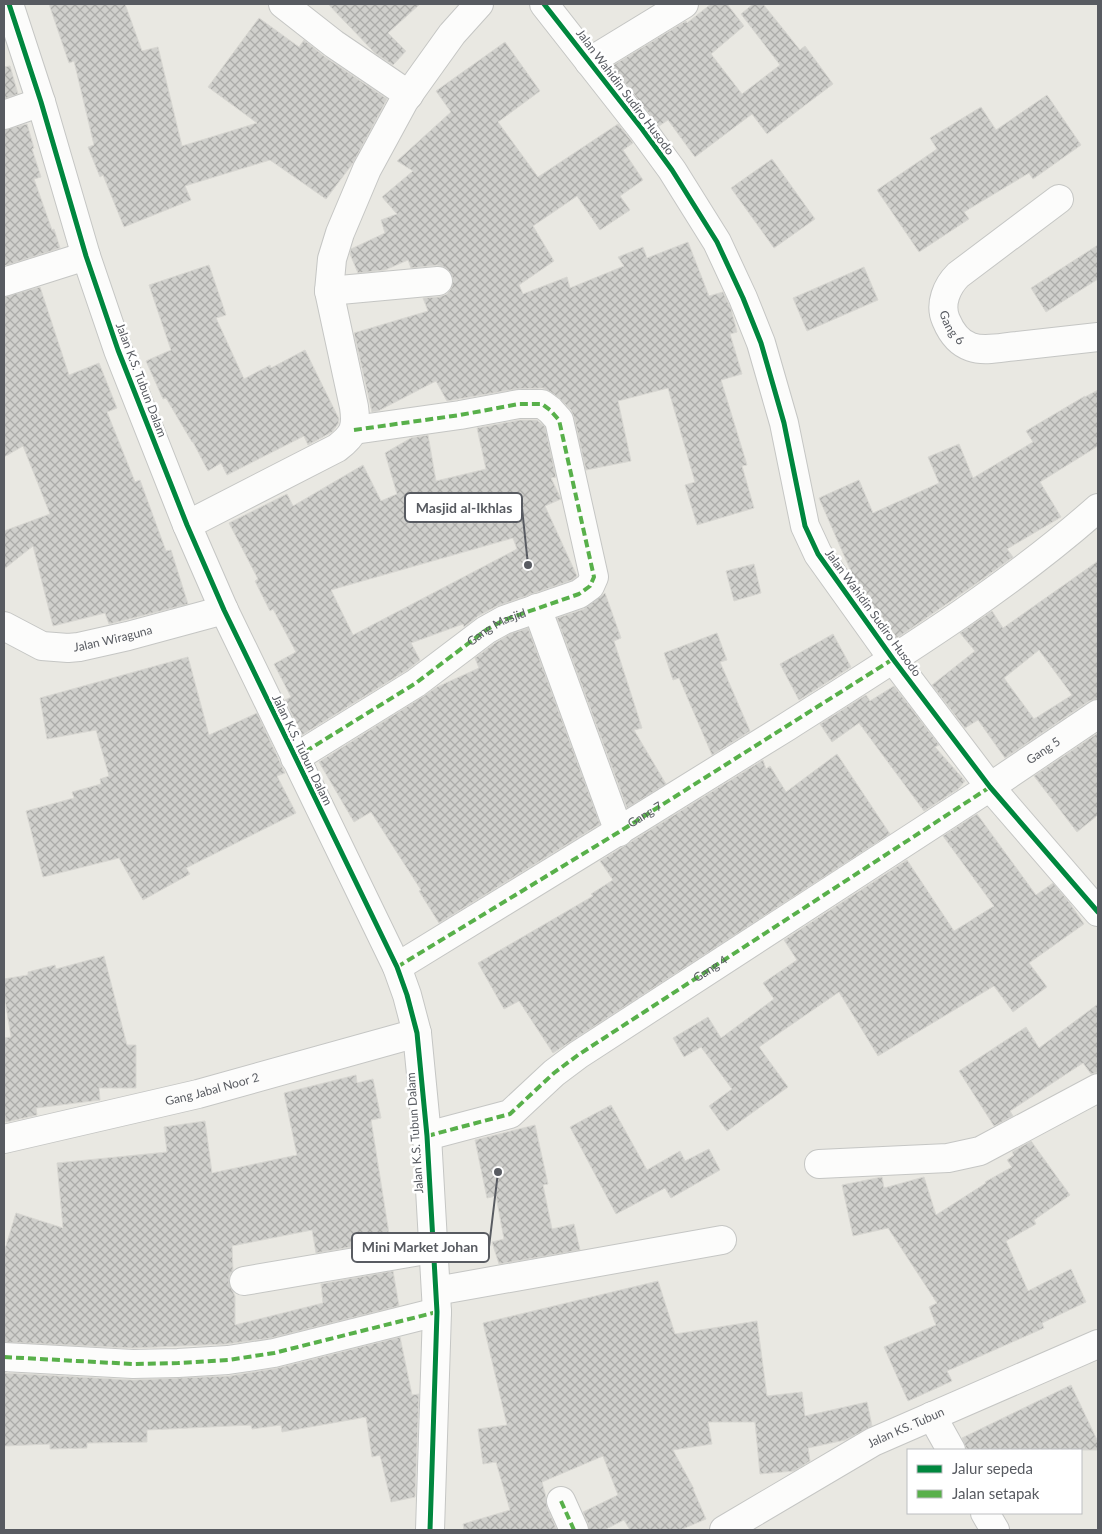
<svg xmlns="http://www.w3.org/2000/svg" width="1102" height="1534" font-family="Lato,sans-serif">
	<defs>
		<pattern id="building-cross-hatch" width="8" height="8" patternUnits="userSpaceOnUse" patternTransform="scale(1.25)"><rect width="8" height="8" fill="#d0d0cc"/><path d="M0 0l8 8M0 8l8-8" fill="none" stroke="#acaca9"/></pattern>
	</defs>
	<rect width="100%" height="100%" fill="#e9e8e2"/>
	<!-- building -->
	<path fill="url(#building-cross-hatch)" stroke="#d8d7d2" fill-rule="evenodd" d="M49 4H125L142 51 158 47 182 146 257 123 208 87 259 18 299 47 304 40 325 57 387 99 353 163 326 199 270 160 185 186 191 200 124 227 103 175 100 177 88 147 94 145 74 61 69 63Z
		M328 4H420L388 33 406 51 393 65 375 53Z
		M711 4H727L744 26 711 54 742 94 780 65 741 14 753 4H763L800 50 805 46 833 84 767 134 752 114 695 157 668 120 659 126 612 66 686 21 687 23Z
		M505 42 540 91 498 122 538 177 618 124 633 143 623 150 643 180 620 196 630 210 600 230 577 196 533 226 554 261 519 285 523 294 567 277 570 288 624 266 618 257 643 247 647 258 688 242 709 296 723 292 731 309 737 332 730 334 742 374 721 380 747 465 742 466 754 508 697 525 685 485 695 482 668 388 618 401 631 461 586 470 574 417 571 410 559 398 551 392 543 388 516 389 447 401 436 381 378 411 372 412 354 333 428 311 423 298 439 297 447 294 452 287 453 279 450 272 444 267 437 265 411 268 408 260 385 270 358 273 350 254 351 249 385 233 381 220 397 214 382 197 413 171 397 161 451 112 436 91Z
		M10 66 18 94 4 99V67Z
		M1047 95 1081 145 1033 179 1029 173 964 212 969 219 919 252 877 190 937 149 930 138 981 107 996 130Z
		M27 124 34 148 32 149 41 177 34 179 52 230 54 229 60 248 4 266V130Z
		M772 159 815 219 774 248 731 188Z
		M1098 245V279L1046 312 1031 288Z
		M209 265 226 315 216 318 244 379 270 365 271 368 305 350 339 419 338 424 332 432 308 445 304 436 227 475 221 463 208 471 193 442H192L166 398 163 399 146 361 171 350 149 285Z
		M864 267 878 300 807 331 793 298Z
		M40 287 69 375 99 363 117 408 107 412 135 482 140 480 166 551 171 550 188 604 109 624 105 613 53 626 33 546 4 569V531L50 514 23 446 4 457V297Z
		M1098 390V446L1040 482 1061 517 1007 549 1013 557 977 583 897 638 853 576 819 498 859 480 873 513 939 483 928 457 959 444 973 478 1033 442 1026 431 1085 396V397Z
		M520 420H537L545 427 556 477 551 478 561 499 545 506 577 576 572 580 497 606 478 616 464 627 463 624 411 643 420 660 407 670 302 735 285 700 291 697 274 664 296 652 273 609 270 611 255 581 258 579 229 523 287 494 293 506 363 465 381 501 397 494 385 453 411 438 428 435 436 481 486 469 477 428ZM513 538 517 549 353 635 331 590Z
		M1098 561V699L1089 701 1005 758 978 720 965 728 932 685 975 651 960 633 992 611 1003 628ZM1039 650 1072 695 1034 719 1004 678Z
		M754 564 761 593 734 601 726 571Z
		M605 593 621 638 614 641 642 728 634 730 666 784 627 808 557 618 584 609Z
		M528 628 600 824 439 923 419 891 421 890 371 812 354 822 319 762 424 696 437 687 479 668 475 658 495 643 510 634Z
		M717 633 727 660 720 662 750 731 712 755 679 678 673 680 664 653Z
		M833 634 851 667 799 700 780 664Z
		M188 657 209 735 257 713 285 773 277 776 296 813 186 868 190 874 143 900 119 858 43 877 26 811 74 798 72 792 101 784 100 779 109 776 96 730 47 739 40 698Z
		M894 686 939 745 935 747 965 781 958 789 924 811 859 723 832 742 820 724 866 695 870 701Z
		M1098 733V815L1077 832 1034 776Z
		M837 754 890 834 553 1053 519 1001 504 1009 478 963 593 896 591 894 613 880 600 861 763 760 766 769 770 766 786 792Z
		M977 814 1036 895 1053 883 1069 902 1084 924 1029 963 1047 987 1013 1012 994 986 878 1056 839 992 759 1047 788 1087 727 1131 709 1106 732 1089 701 1047 684 1057 673 1038 708 1017 721 1038 774 999 763 983 797 960 784 940 907 860 954 931 994 906 943 836Z
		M104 956 127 1045H136V1088H99L100 1100 36 1108 37 1115 6 1122 4 1110V1038L11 1037 4 994V979L28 975V972L55 965 56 969Z
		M1098 1004V1072L1091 1074 1083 1063 1010 1111 1013 1116 994 1126 959 1071 1026 1027 1039 1048Z
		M356 1075 357 1083 373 1079 381 1118 371 1120 390 1240 316 1253 312 1230 232 1246 233 1270 229 1276V1283L235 1296V1325L323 1303 321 1284 393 1271 399 1306 271 1338 226 1344 133 1348 4 1342V1252L16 1213 63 1228 57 1163 167 1152 164 1127 205 1121 212 1173 297 1155 284 1093Z
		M611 1105 647 1170 680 1151 685 1161 709 1149 720 1170 671 1198 665 1188 616 1214 570 1127Z
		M535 1125 548 1184 543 1185 552 1229 574 1224 580 1250 499 1264 492 1242 504 1239 496 1196 487 1198 475 1140Z
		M1031 1141 1070 1195 1034 1220 1036 1224 1006 1241 1028 1291 1071 1269 1086 1302 1042 1323 1044 1328 947 1371 952 1381 908 1401 884 1347 936 1325 929 1307 937 1303 888 1228 853 1236 842 1185 882 1177 884 1188 924 1177 936 1215 986 1183 985 1182 1012 1167 1007 1160 1014 1155 1012 1152Z
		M658 1281 675 1334 757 1321 767 1396 802 1392 805 1416 867 1402 872 1426 845 1440 808 1448 810 1461 794 1471 760 1474 755 1422H708L712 1444 673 1450 694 1489H693L706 1519 680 1530H630L624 1520 604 1530H589L588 1524 583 1512 618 1495 603 1456 542 1482 546 1497 547 1507 557 1530H464L463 1524 510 1510 496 1462 483 1464 478 1429 507 1425 483 1323Z
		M400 1337 412 1395 419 1394 415 1497 391 1502 380 1455 372 1457 366 1417 282 1432 281 1425 252 1429 251 1425 147 1430V1442L87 1443V1448L50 1449V1444L4 1446V1373L133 1380 229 1376 278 1368Z
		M1071 1385 1098 1442V1450H967L962 1438Z"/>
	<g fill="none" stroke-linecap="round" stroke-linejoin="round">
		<!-- minor casing -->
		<g stroke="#c5c6c4" stroke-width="30">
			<g id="minor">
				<path d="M9 4 41 102 86 256 118 350 187 525 224 610 397 967 407 995 417 1033 427 1136 437 1312 430 1530"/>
				<path d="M283 4 334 44 409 95"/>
				<path d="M544 4 642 129 672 170 717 242 743 298 761 343 784 423 805 526 818 554 893 659 990 787 1098 912"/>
				<path d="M589 62 684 4"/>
				<path d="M4 115 41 102"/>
				<path id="s1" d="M1059 199 958 275C947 286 939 304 946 320 951 332 959 343 971 347 985 352 1003 347 1017 346 1044 343 1071 340 1098 337"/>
				<path d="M4 282 86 256"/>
				<path d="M329 291 438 281"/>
				<path d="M187 525 337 448C354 435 357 428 354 407L329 291 332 259 340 233 367 169 404 101 452 34 479 4"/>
				<path d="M537 608 619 832"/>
				<path id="s2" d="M4 626 42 646 68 648 79 647 128 636 224 610"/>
				<path d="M295 758 416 683 486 630 504 620 579 594 590 586 594 577 559 420 550 410 542 404H519L460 415 354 430"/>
				<path id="s3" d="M397 967C528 887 658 807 788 726 895 658 1003 592 1098 508"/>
				<path id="s4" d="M427 1136 510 1114 554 1073 578 1055 990 787 1098 714"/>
				<path id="s5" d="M4 1139 198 1094 417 1033"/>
				<path d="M819 1164 948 1158 980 1151 1098 1088"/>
				<path d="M244 1281 432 1249"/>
				<path d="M436 1291 722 1240"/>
				<path d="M4 1357 133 1364 178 1363 228 1360 274 1353 437 1312"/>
				<path d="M932 1416 951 1450"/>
				<path d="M561 1501 574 1530"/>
				<path d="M985 1513 995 1530"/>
				<path id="s6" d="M724 1530 873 1442 1098 1344"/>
			</g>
		</g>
		<!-- minor -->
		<use href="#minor" stroke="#fcfcfb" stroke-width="28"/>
		<!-- quiet -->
		<g stroke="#58b04a" stroke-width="4" stroke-dasharray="8 4" stroke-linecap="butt">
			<path id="s7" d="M295 758 416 683 486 630 504 620 579 594 590 586 594 577 559 420 550 410 542 404H519L460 415 354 430"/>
			<path d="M397 967 619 832 893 659"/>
			<path d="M427 1136 510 1114 554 1073 578 1055 990 787"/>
			<path d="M4 1357 133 1364 178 1363 228 1360 274 1353 437 1312"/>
			<path d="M561 1501 574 1530"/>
		</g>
		<!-- cycleway casing -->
		<g stroke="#fff" stroke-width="8">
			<path id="cycleway" d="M9 4 41 102 86 256 118 350 187 525 224 610 397 967 407 995 417 1033 427 1136 437 1312 430 1530
				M544 4 642 129 672 170 717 242 743 298 761 343 784 423 805 526 818 554 893 659 990 787 1098 912"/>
		</g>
		<!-- cycleway -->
		<use href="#cycleway" stroke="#00873e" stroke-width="5"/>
	</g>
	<g text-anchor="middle" stroke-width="5" stroke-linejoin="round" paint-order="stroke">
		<!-- street labels -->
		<g font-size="12" fill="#585b61" stroke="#fff">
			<text transform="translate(625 92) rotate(53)" y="4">Jalan Wahidin Sudiro Husodo</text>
			<text dy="4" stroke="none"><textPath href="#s1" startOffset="185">Gang 6</textPath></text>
			<text transform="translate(141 380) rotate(69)" y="4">Jalan K.S. Tubun Dalam</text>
			<text transform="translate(873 613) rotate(54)" y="4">Jalan Wahidin Sudiro Husodo</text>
			<text dy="4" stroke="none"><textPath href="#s7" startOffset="241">Gang Masjid</textPath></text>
			<text dy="4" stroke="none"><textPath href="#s2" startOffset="115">Jalan Wiraguna</textPath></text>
			<text transform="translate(302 750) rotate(64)" y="4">Jalan K.S. Tubun Dalam</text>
			<text dy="4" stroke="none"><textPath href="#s4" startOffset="732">Gang 5</textPath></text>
			<text dy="4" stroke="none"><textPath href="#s3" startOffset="291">Gang 7</textPath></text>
			<text dy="4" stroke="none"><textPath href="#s4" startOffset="334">Gang 4</textPath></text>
			<text dy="4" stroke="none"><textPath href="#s5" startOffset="214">Gang Jabal Noor 2</textPath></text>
			<text transform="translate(415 1133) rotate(-94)" y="4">Jalan K.S. Tubun Dalam</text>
			<text dy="4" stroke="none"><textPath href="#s6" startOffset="209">Jalan KS. Tubun</textPath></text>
		</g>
	</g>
	<!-- callouts -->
	<path fill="none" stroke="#585b61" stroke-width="2" d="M528 565L522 508M498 1172L489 1247"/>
	<g fill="#585b61" stroke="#fff" stroke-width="2">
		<circle cx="528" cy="565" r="5"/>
		<circle cx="498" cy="1172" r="5"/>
	</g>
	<g fill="#fff" stroke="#585b61" stroke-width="2">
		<rect x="405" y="493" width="117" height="29" rx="5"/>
		<rect x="352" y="1233" width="137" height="29" rx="5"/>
	</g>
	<g font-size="14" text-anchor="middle" font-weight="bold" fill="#585b61">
		<text x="464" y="513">Masjid al-Ikhlas</text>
		<text x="420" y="1252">Mini Market Johan</text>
	</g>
	<!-- border -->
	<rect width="1102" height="1534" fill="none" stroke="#585b61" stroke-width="10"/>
	<!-- legend -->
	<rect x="907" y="1449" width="175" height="65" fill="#ffffff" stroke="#bcbdc0"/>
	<rect x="917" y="1465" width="25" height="8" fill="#00873e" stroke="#bcbdc0"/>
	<text x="952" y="1474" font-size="15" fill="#585b61">Jalur sepeda</text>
	<rect x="917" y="1490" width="25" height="8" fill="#58b04a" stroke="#bcbdc0"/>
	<text x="952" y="1499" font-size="15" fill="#585b61">Jalan setapak</text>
</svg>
